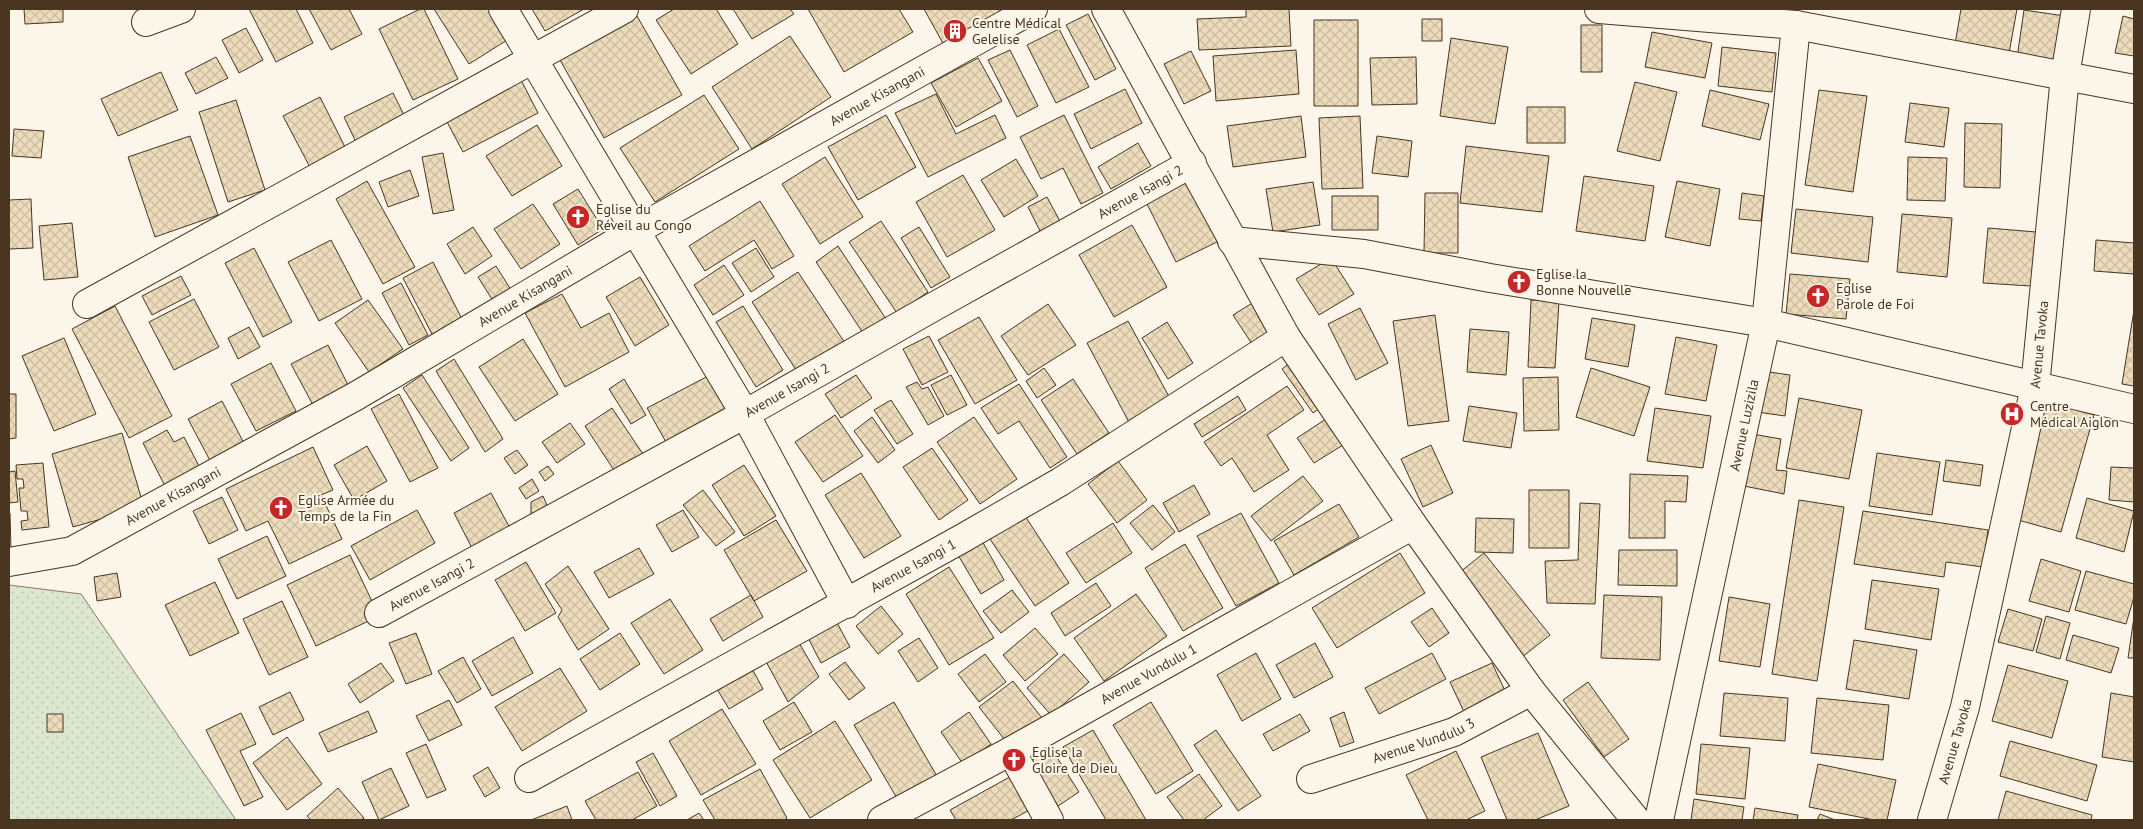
<svg xmlns="http://www.w3.org/2000/svg" width="2143" height="829" font-family="'PT Sans',sans-serif">
	<defs>
		<pattern id="green-dots" width="8" height="8" patternUnits="userSpaceOnUse" patternTransform="scale(1.25)"><rect width="8" height="8" fill="#dce7d0"/><path d="M2 2h.1M6 6h.1" fill="none" stroke="#bec7b2" stroke-width="1.8" stroke-linecap="round"/></pattern>
		<pattern id="building-cross-hatch" width="8" height="8" patternUnits="userSpaceOnUse" patternTransform="scale(1.25)"><rect width="8" height="8" fill="#ecdcbc"/><path d="M0 0l8 8M0 8l8-8" fill="none" stroke="#ccbda1"/></pattern>
	</defs>
	<rect width="100%" height="100%" fill="#fbf6e9"/>
	<!-- green -->
	<path fill="url(#green-dots)" stroke="#887966" d="M9 585 81 594 236 820H9Z"/>
	<!-- building -->
	<path fill="url(#building-cross-hatch)" stroke="#4a3520" d="M24 9H63V22L25 24Z
		M249 9H296L313 43 276 62Z
		M309 9H349L362 34 331 50Z
		M420 9H424L458 79 413 100 379 29Z
		M434 9H494L512 37 469 64Z
		M532 9H584L545 31Z
		M674 9H716L738 44 691 74 656 20Z
		M733 9H790L794 14 752 39Z
		M808 9H899L913 32 844 72Z
		M924 9H998L1002 15 945 47Z
		M1246 9H1289L1291 46 1199 50 1197 19 1246 17Z
		M1961 9H2017L2008 59 1954 50Z
		M2024 10 2065 16 2058 64 2017 58Z
		M1088 14 1116 69 1095 80 1066 25Z
		M637 16 682 95 604 138 560 60Z
		M2123 16 2134 19V56L2115 53Z
		M1422 19H1442V41H1422Z
		M1314 20H1358V106H1314Z
		M1581 25H1602V72H1581Z
		M246 28 263 60 239 73 222 40Z
		M1059 29 1089 87 1056 103 1027 45Z
		M1652 32 1712 43 1705 78 1645 67Z
		M790 36 831 97 752 149 712 87Z
		M1451 38 1508 47 1495 124 1440 116Z
		M1722 47 1776 53 1772 92 1718 86Z
		M1010 50 1038 106 1017 117 988 60Z
		M1296 50 1299 94 1216 101 1213 56Z
		M1191 51 1211 91 1184 104 1164 64Z
		M216 57 228 78 196 94 185 73Z
		M1416 57 1417 104 1372 105 1370 58Z
		M978 58 1002 101 956 127 931 83Z
		M161 72 178 110 118 136 101 99Z
		M521 80 538 113 463 152 446 120Z
		M1635 82 1677 92 1660 161 1617 151Z
		M1125 89 1142 123 1091 149 1074 114Z
		M1710 90 1769 104 1760 140 1702 126Z
		M1819 90 1867 96 1853 192 1805 185Z
		M393 93 405 117 356 142 344 117Z
		M936 94 956 134 995 115 1006 138 928 177 895 113Z
		M704 95 739 149 655 202 620 148Z
		M320 97 349 155 313 173 283 116Z
		M236 100 265 190 228 202 199 112Z
		M1910 103 1949 108 1944 147 1905 142Z
		M1527 107H1565V143H1527Z
		M886 115 916 167 858 200 828 147Z
		M1064 115 1103 193 1081 204 1063 168 1041 179 1020 137Z
		M1301 116 1306 157 1233 167 1227 126Z
		M1360 116 1363 188 1322 189 1319 118Z
		M1965 123 2002 124 2000 188 1964 187Z
		M537 125 562 166 512 196 486 156Z
		M14 129 44 131 41 158 12 156Z
		M190 136 218 215 155 237 128 157Z
		M1377 136 1412 141 1408 177 1372 173Z
		M1138 143 1151 166 1111 189 1098 167Z
		M1466 146 1549 156 1542 212 1460 203Z
		M443 153 454 210 433 214 422 157Z
		M825 157 863 217 820 244 782 184Z
		M1908 157 1947 158 1945 201 1907 200Z
		M1016 159 1038 196 1004 217 981 180Z
		M410 170 419 196 388 207 379 182Z
		M963 175 995 230 947 257 916 202Z
		M1584 176 1654 186 1645 241 1576 231Z
		M1188 179 1219 241 1176 262 1145 200Z
		M367 181 415 267 383 284 336 199Z
		M1677 181 1720 189 1710 246 1665 237Z
		M1313 182 1320 225 1273 232 1266 189Z
		M578 189 603 229 578 245 553 204Z
		M1425 193H1458V253H1424Z
		M1742 193 1764 196 1761 221 1739 219Z
		M1332 196H1378V230H1332Z
		M1047 197 1062 225 1042 235 1028 207Z
		M31 199 33 248 9 249V200Z
		M760 201 794 256 772 269 754 240 705 271 689 246Z
		M533 204 560 244 521 269 494 229Z
		M1796 209 1873 217 1868 262 1791 253Z
		M1902 214 1952 218 1947 277 1897 272Z
		M881 221 928 292 897 313 849 242Z
		M72 223 78 277 44 280 39 226Z
		M1132 225 1167 287 1114 317 1079 255Z
		M473 227 492 256 465 274 447 244Z
		M919 227 950 277 931 288 901 238Z
		M1988 228 2036 232 2031 286 1983 283Z
		M331 240 362 299 319 321 288 262Z
		M2096 240 2134 243V274L2094 271Z
		M838 246 888 322 865 336 816 262Z
		M254 248 292 322 263 337 225 263Z
		M756 248 774 277 751 292 732 263Z
		M1331 258 1354 294 1319 315 1296 279Z
		M433 262 463 321 433 336 403 278Z
		M724 265 744 295 713 315 694 285Z
		M496 266 513 293 495 304 478 277Z
		M798 272 845 343 798 373 752 302Z
		M1790 274 1850 279 1846 319 1786 314Z
		M181 276 191 295 152 315 142 296Z
		M640 277 669 325 635 346 606 297Z
		M401 283 428 335 409 345 382 293Z
		M562 294 581 328 609 313 629 352 565 387 525 313Z
		M194 299 219 347 174 370 149 322Z
		M368 300 403 349 369 372 335 323Z
		M1531 300 1559 301 1555 368 1528 367Z
		M1254 302 1277 336 1256 350 1233 315Z
		M1048 304 1076 345 1028 375 1001 336Z
		M115 306 172 416 129 438 72 329Z
		M743 306 783 370 756 387 716 322Z
		M1360 308 1388 363 1356 380 1328 324Z
		M2134 310V386L2122 384Z
		M1435 315 1449 421 1408 426 1393 321Z
		M979 317 1017 380 975 404 938 340Z
		M1592 318 1635 325 1628 367 1585 359Z
		M1128 321 1173 404 1131 426 1087 343Z
		M1167 322 1193 363 1168 379 1142 338Z
		M249 327 260 347 238 359 228 338Z
		M1470 329 1509 332 1506 375 1467 372Z
		M929 336 948 372 922 385 903 349Z
		M1676 337 1717 345 1706 401 1665 394Z
		M64 338 96 414 54 431 22 356Z
		M523 339 558 394 515 421 479 367Z
		M328 345 349 387 313 405 291 364Z
		M454 359 503 439 485 452 436 371Z
		M1295 359 1327 403 1313 413 1282 369Z
		M271 363 296 411 256 431 231 384Z
		M1044 368 1056 385 1037 398 1026 381Z
		M1591 368 1650 387 1634 436 1576 417Z
		M1762 371 1790 375 1785 416 1757 412Z
		M712 374 731 410 667 444 647 408Z
		M422 375 469 448 451 461 403 388Z
		M856 375 872 398 841 418 825 394Z
		M951 375 967 405 947 415 931 385Z
		M1558 377 1559 430 1524 431 1523 378Z
		M624 379 646 415 631 424 609 389Z
		M1073 379 1109 433 1077 454 1041 400Z
		M917 382 922 389 928 387 944 416 928 425 906 387Z
		M1019 384 1067 457 1050 468 1019 421 998 434 981 408Z
		M1287 386 1304 410 1267 435 1289 470 1254 492 1232 458 1221 466 1204 442Z
		M9 394H16V438L9 439Z
		M399 394 438 468 410 482 371 409Z
		M1238 396 1246 410 1202 437 1194 424Z
		M1799 398 1862 410 1849 479 1786 468Z
		M891 400 913 434 897 444 874 410Z
		M222 401 249 453 215 470 188 419Z
		M2045 401 2094 415 2061 532 2011 518Z
		M1469 406 1517 413 1511 448 1463 441Z
		M612 408 649 463 621 481 585 426Z
		M1655 408 1711 416 1703 468 1647 461Z
		M835 415 863 456 823 482 795 442Z
		M872 417 895 450 878 463 854 431Z
		M974 417 1017 479 980 504 937 442Z
		M1326 419 1343 445 1314 463 1297 438Z
		M570 423 585 444 557 463 542 442Z
		M167 430 174 442 184 437 201 470 166 488 143 443Z
		M122 433 144 507 73 527 52 454Z
		M1752 434 1781 439 1776 470 1787 471 1784 494 1744 486Z
		M1431 445 1453 493 1423 507 1401 459Z
		M367 446 387 481 354 500 334 465Z
		M313 447 333 490 321 495 342 539 289 564 268 521 246 531 226 489Z
		M932 448 968 500 939 520 903 467Z
		M517 450 528 465 515 474 504 458Z
		M1877 453 1940 462 1932 515 1869 506Z
		M1946 460 1983 465 1980 486 1943 481Z
		M1118 461 1147 500 1117 523 1088 484Z
		M43 463 49 527 22 530 21 521 28 520 27 511H21L19 488H24L23 479H17L16 465Z
		M744 465 776 516 744 536 712 485Z
		M548 466 554 474 545 481 539 472Z
		M2111 467 2134 468V502L2109 500Z
		M15 471 18 502 9 503V472Z
		M861 473 901 536 864 558 825 495Z
		M1630 474 1688 476 1686 502 1665 501V538H1629Z
		M1303 476 1323 501 1271 541 1251 516Z
		M532 479 539 491 526 499 519 488Z
		M1194 485 1210 514 1179 532 1163 503Z
		M703 490 735 532 716 546 683 505Z
		M1529 490H1569V548H1529Z
		M491 493 512 532 474 552 454 513Z
		M543 496 552 517 531 527V502Z
		M222 497 238 530 209 544 193 511Z
		M2087 498 2134 511 2124 552 2076 538Z
		M1799 500 1844 507 1817 681 1772 674Z
		M1580 503 1600 504 1595 604 1547 603 1545 561 1578 560Z
		M1339 504 1359 537 1294 575 1274 541Z
		M1153 505 1175 532 1152 550 1130 523Z
		M417 510 435 543 370 580 351 546Z
		M683 510 699 537 672 552 656 525Z
		M1863 511 1988 530 1983 567 1946 562 1944 577 1854 564Z
		M9 513H10L11 552H9Z
		M1241 513 1279 583 1236 606 1197 536Z
		M1025 516 1069 583 1035 606 990 539Z
		M1476 518 1514 519 1513 553 1475 552Z
		M776 520 807 571 754 601 724 550Z
		M1113 523 1132 553 1086 583 1066 553Z
		M267 536 286 576 237 599 218 559Z
		M982 541 1004 580 981 594 958 555Z
		M1185 544 1223 608 1183 631 1145 568Z
		M639 548 654 574 609 598 594 572Z
		M1619 550H1677V586L1618 585Z
		M1400 553 1425 593 1337 648 1312 608Z
		M1484 553 1550 635 1521 658 1455 576Z
		M350 555 379 616 316 646 287 585Z
		M2041 559 2081 571 2069 612 2029 601Z
		M526 562 556 613 525 631 495 580Z
		M568 566 609 629 578 650 558 617 562 610 545 584Z
		M949 567 994 638 949 665 906 594Z
		M2086 571 2134 584V597L2126 624 2075 610Z
		M117 573 121 597 97 601 94 577Z
		M1872 580 1939 589 1931 640 1865 629Z
		M215 582 239 633 190 656 165 605Z
		M1096 583 1111 606 1065 636 1051 613Z
		M1012 590 1029 612 1001 633 983 611Z
		M1136 594 1167 636 1104 681 1074 638Z
		M751 595 763 617 723 641 710 619Z
		M1604 595 1662 597 1660 660 1601 658Z
		M1729 597 1770 604 1760 667 1719 661Z
		M670 599 703 650 664 674 631 623Z
		M282 601 308 657 269 675 243 619Z
		M881 606 903 634 878 654 856 626Z
		M1432 608 1449 633 1429 647 1411 622Z
		M2008 609 2042 619 2033 651 1998 642Z
		M2046 616 2070 623 2060 659 2036 652Z
		M2134 617V658H2128Z
		M835 619 850 647 821 663 806 634Z
		M1035 628 1058 654 1025 681 1003 655Z
		M416 633 432 674 406 684 389 643Z
		M620 633 640 664 600 690 580 659Z
		M2073 635 2119 648 2111 673 2066 660Z
		M795 636 819 677 788 702 763 656Z
		M513 637 533 673 492 696 472 661Z
		M919 638 938 668 918 682 898 651Z
		M1854 640 1917 650 1909 699 1846 689Z
		M1315 643 1333 677 1294 698 1276 665Z
		M1256 653 1281 699 1242 721 1217 675Z
		M1432 653 1446 679 1379 714 1365 688Z
		M985 654 1006 682 979 702 958 674Z
		M1064 654 1089 682 1051 715 1027 688Z
		M463 657 481 689 457 703 438 671Z
		M845 662 865 688 849 700 829 674Z
		M381 663 394 681 360 703 348 684Z
		M749 663 763 689 729 709 714 684Z
		M1492 663 1507 695 1465 714 1450 682Z
		M2008 665 2068 681 2052 738 1992 721Z
		M560 668 587 711 522 751 495 707Z
		M1013 681 1042 718 1008 744 979 707Z
		M1588 682 1629 739 1604 757 1563 700Z
		M290 692 304 720 273 735 259 707Z
		M1724 693 1788 698 1785 741 1720 736Z
		M2111 693 2134 697V762L2102 757Z
		M1817 698 1889 705 1883 760 1811 753Z
		M449 700 462 725 429 741 416 716Z
		M794 702 812 732 780 750 763 721Z
		M894 702 938 778 898 800 854 725Z
		M1151 702 1193 771 1156 794 1113 725Z
		M722 709 756 764 701 795 669 741Z
		M368 711 377 732 328 752 319 733Z
		M969 712 991 744 963 764 941 732Z
		M1344 712 1354 742 1340 747 1330 718Z
		M241 713 256 744 240 751 263 797 244 806 206 730Z
		M47 714H63V732H47Z
		M1300 714 1310 731 1273 751 1263 734Z
		M835 721 872 780 810 818 773 760Z
		M1093 730 1146 820H1106L1063 747Z
		M1216 730 1261 796 1238 811 1194 745Z
		M1538 733 1569 806 1535 820H1507L1481 757Z
		M287 737 322 784 287 810 253 763Z
		M2010 741 2097 765 2087 801 2000 776Z
		M426 744 446 790 427 798 406 753Z
		M1701 744 1750 748 1745 799 1696 794Z
		M1051 748 1079 792 1058 806 1029 762Z
		M1456 751 1485 811 1466 820H1428L1406 775Z
		M653 753 677 796 660 806 636 762Z
		M1818 764 1896 780 1887 820H1874L1809 807Z
		M488 767 500 788 485 797 473 776Z
		M391 768 409 806 379 820 362 782Z
		M760 769 787 818 784 820H715L703 800Z
		M638 772 657 806 632 820H596L585 801Z
		M1017 773 1035 807 1011 820H956L950 810Z
		M1199 774 1222 806 1203 820H1184L1167 797Z
		M338 788 364 818 361 820H311L307 816Z
		M2006 791 2092 815 2091 820H1998Z
		M1694 799 1744 807 1742 820H1691Z
		M567 806 572 820H531Z
		M1755 808 1798 815 1797 820H1753Z
		M699 813 704 820H687Z
		M1820 814 1835 820H1817Z"/>
	<g fill="none" stroke-linecap="round" stroke-linejoin="round">
		<!-- minor casing -->
		<g stroke="#4a3520" stroke-width="30">
			<g id="minor">
				<path d="M503 9 745 414 847 604"/>
				<path d="M1106 9 1286 337 1413 525 1531 691 1636 820"/>
				<path d="M1599 9 1796 25 2134 89"/>
				<path d="M146 22 181 9"/>
				<path d="M1232 241 1364 254 1490 278 1766 323 2134 409"/>
				<path d="M87 304 624 9"/>
				<path id="s1" d="M9 562 72 551 356 396 635 231 1033 9"/>
				<path id="s2" d="M379 613 745 414 935 306 1192 163"/>
				<path d="M1011 751 1049 820"/>
				<path id="s3" d="M529 778 963 538 1060 482 1286 337"/>
				<path id="s4" d="M1311 779 1454 732 1531 691"/>
				<path id="s5" d="M882 820 1011 751 1413 525"/>
				<path id="s6" d="M1659 820 1766 323 1796 25"/>
				<path id="s7" d="M1932 820 1965 707 2035 387 2065 76 2076 9"/>
			</g>
		</g>
		<!-- minor -->
		<use href="#minor" stroke="#fbf6e9" stroke-width="28"/>
	</g>
	<!-- icons -->
	<defs>
		<g id="building-disc" transform="scale(1.25)"><circle r="9.5" fill="#c62828" stroke="#fbf6e9"/><path d="M-4-6H4V6H1V3H-1V6H-4ZM-2.5-4.3h1.7v1.8h-1.7ZM.8-4.3h1.7v1.8H.8ZM-2.5-1h1.7V.8h-1.7ZM.8-1h1.7V.8H.8Z" fill="#fff"/></g>
		<g id="church-disc" transform="scale(1.25)"><circle r="9.5" fill="#c62828" stroke="#fbf6e9"/><path d="M-1.2-6h2.4v3.5h3.3v2.4h-3.3V6h-2.4V-.1h-3.3v-2.4h3.3Z" fill="#fff"/></g>
		<g id="hospital-disc" transform="scale(1.25)"><circle r="9.5" fill="#c62828" stroke="#fbf6e9"/><path d="M-5-5h3v3.5h4V-5h3V5h-3V1.5h-4V5h-3Z" fill="#fff"/></g>
	</defs>
	<g fill-rule="evenodd">
		<use href="#building-disc" x="955" y="31"/>
		<use href="#church-disc" x="578" y="217"/>
		<use href="#church-disc" x="1519" y="282"/>
		<use href="#church-disc" x="1818" y="296"/>
		<use href="#hospital-disc" x="2012" y="414"/>
		<use href="#church-disc" x="281" y="508"/>
		<use href="#church-disc" x="1014" y="760"/>
	</g>
	<g text-anchor="middle" stroke-width="4" stroke-linejoin="round" paint-order="stroke">
		<!-- poi labels -->
		<g font-size="14" fill="#4a3520" stroke="#fbf6e9" text-anchor="start">
			<text x="972" y="28">Centre Médical<tspan x="972" dy="16">Gelelise</tspan></text>
			<text x="596" y="214">Eglise du<tspan x="596" dy="16">Réveil au Congo</tspan></text>
			<text x="1536" y="279">Eglise la<tspan x="1536" dy="16">Bonne Nouvelle</tspan></text>
			<text x="1836" y="293">Eglise<tspan x="1836" dy="16">Parole de Foi</tspan></text>
			<text x="2030" y="411">Centre<tspan x="2030" dy="16">Médical Aiglon</tspan></text>
			<text x="298" y="505">Eglise Armée du<tspan x="298" dy="16">Temps de la Fin</tspan></text>
			<text x="1032" y="757">Eglise la<tspan x="1032" dy="16">Gloire de Dieu</tspan></text>
		</g>
		<!-- street labels -->
		<g font-size="14" fill="#4a3520" stroke="#fbf6e9">
			<text dy="5" stroke="none"><textPath href="#s1" startOffset="989">Avenue Kisangani</textPath></text>
			<text dy="5" stroke="none"><textPath href="#s2" startOffset="870">Avenue Isangi 2</textPath></text>
			<text dy="5" stroke="none"><textPath href="#s1" startOffset="584">Avenue Kisangani</textPath></text>
			<text dy="5" stroke="none"><textPath href="#s7" startOffset="488">Avenue Tavoka</textPath></text>
			<text dy="5" stroke="none"><textPath href="#s2" startOffset="465">Avenue Isangi 2</textPath></text>
			<text dy="5" stroke="none"><textPath href="#s6" startOffset="404">Avenue Luzizila</textPath></text>
			<text dy="5" stroke="none"><textPath href="#s1" startOffset="179">Avenue Kisangani</textPath></text>
			<text dy="5" stroke="none"><textPath href="#s3" startOffset="439">Avenue Isangi 1</textPath></text>
			<text dy="5" stroke="none"><textPath href="#s2" startOffset="60">Avenue Isangi 2</textPath></text>
			<text dy="5" stroke="none"><textPath href="#s5" startOffset="304">Avenue Vundulu 1</textPath></text>
			<text dy="5" stroke="none"><textPath href="#s4" startOffset="119">Avenue Vundulu 3</textPath></text>
			<text dy="5" stroke="none"><textPath href="#s7" startOffset="82">Avenue Tavoka</textPath></text>
		</g>
	</g>
	<!-- border -->
	<rect width="2143" height="829" fill="none" stroke="#4a3520" stroke-width="20"/>
</svg>
